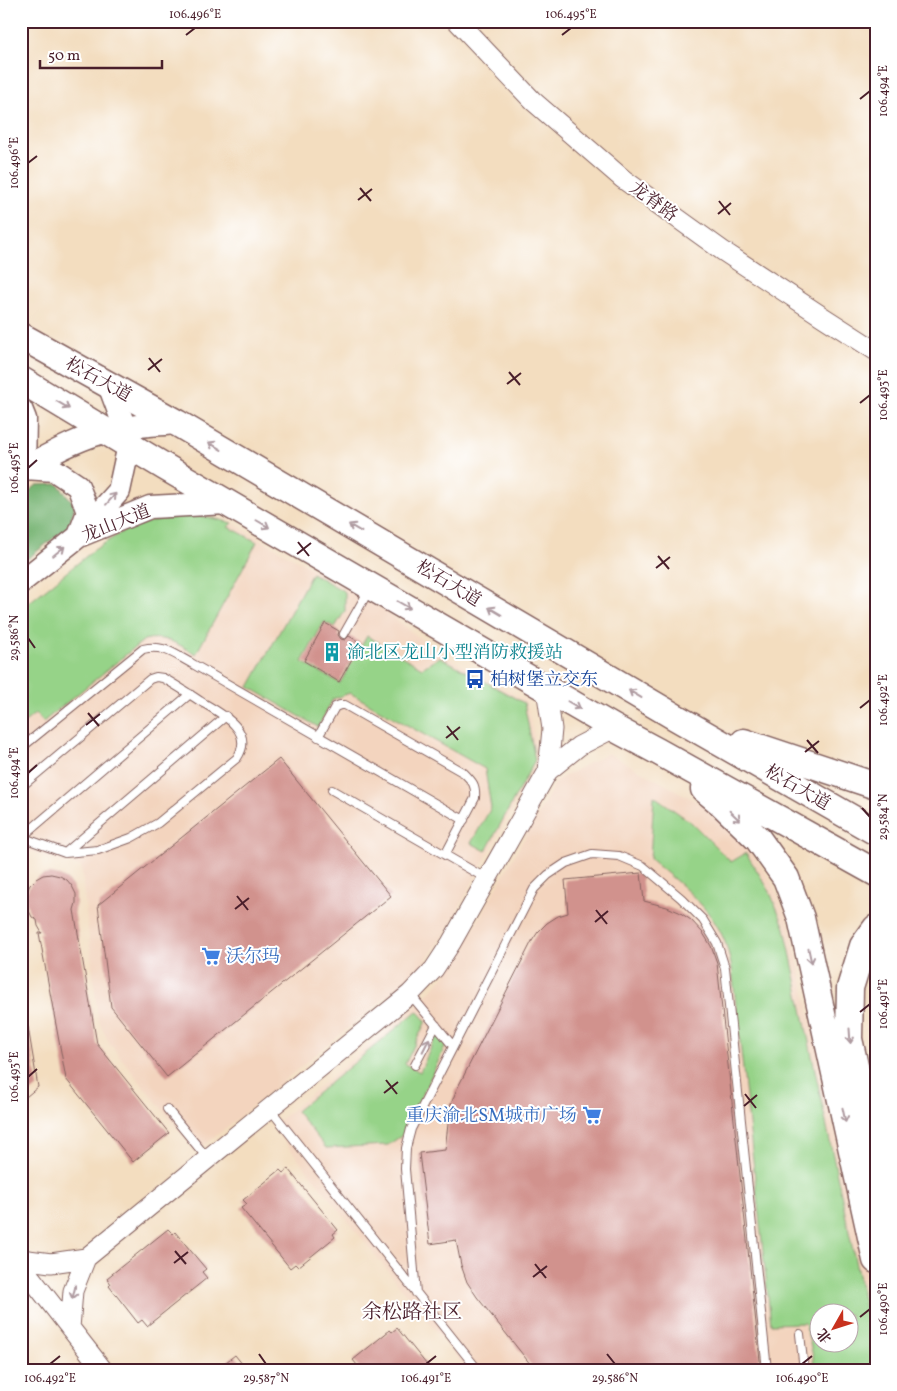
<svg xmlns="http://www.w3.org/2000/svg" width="897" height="1391" font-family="Vollkorn,'Noto Serif SC',serif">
	<rect width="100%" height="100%" fill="#fff"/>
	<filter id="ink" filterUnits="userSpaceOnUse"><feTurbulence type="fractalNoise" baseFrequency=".02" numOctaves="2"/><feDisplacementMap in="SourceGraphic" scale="10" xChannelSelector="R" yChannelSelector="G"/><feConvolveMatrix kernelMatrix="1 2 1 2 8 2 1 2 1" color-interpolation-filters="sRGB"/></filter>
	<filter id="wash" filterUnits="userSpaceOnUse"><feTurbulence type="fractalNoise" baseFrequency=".0096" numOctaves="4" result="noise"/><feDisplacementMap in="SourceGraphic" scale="20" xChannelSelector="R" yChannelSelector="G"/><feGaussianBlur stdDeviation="1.12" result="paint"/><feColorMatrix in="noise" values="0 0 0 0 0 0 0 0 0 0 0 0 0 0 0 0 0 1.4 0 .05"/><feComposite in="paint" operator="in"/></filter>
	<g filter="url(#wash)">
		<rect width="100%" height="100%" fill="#f3ddbf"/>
		<!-- built -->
		<path fill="#f3d4be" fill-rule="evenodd" d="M232 523 380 607 436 651 526 701 539 759 446 932 424 963 396 989 196 1152 110 1044 103 1031 98 1018 81 866 58 861 21 848V690Z
			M608 753 712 810 748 847 772 883 790 925 876 1315V1370H467L272 1126 419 1004 444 977 464 946 557 780ZM820 1314H850V1344H820Z"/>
		<!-- green -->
		<path fill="#96d388" stroke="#70795a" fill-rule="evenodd" d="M182 516 208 517 232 523 228 527 235 530 257 542 196 654C177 644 166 635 144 640L43 722 36 713 21 725V609L94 550 122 532 152 521Z
			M312 573 345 592V611L335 627 324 622 302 662 340 683 367 636 422 668 440 657 524 703 535 760 486 851 471 843 491 808 485 769 350 693 333 699 318 727 249 687Z
			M654 796 692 823 731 862 746 853 769 890 785 928 868 1322 873 1370H814L813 1356 805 1323 771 1324 732 969C730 960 728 950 725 942 711 906 678 883 650 859ZM820 1314H850V1344H820Z
			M417 1011 426 1021 405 1064 420 1072 437 1034 446 1045 404 1134 388 1145 326 1148 296 1111Z"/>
		<!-- forest -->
		<path fill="#78b574" stroke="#616a50" d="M58 484 75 505 69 526 21 564V497L37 485Z"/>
		<g id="blocks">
			<!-- building -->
			<path fill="#d1928d" d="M325 623 339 631 338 635 341 639 345 640 349 636 361 643 339 682 304 661Z
				M279 759 391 896 167 1077 111 1007 98 905Z
				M641 873 644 901 667 907 679 912 691 920 703 933 711 946 717 963 761 1370H535L477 1297 467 1282 461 1265 456 1240 430 1244 419 1153 445 1150 450 1107 456 1091 532 941 538 932 547 923 558 916 568 913 565 880Z
				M51 874 60 876 67 880 72 886 76 894V903L74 910 97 1044 169 1133 133 1162 66 1079 39 933H42L38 926 37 920 32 917 28 909 26 901V893L30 885 36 879 43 875Z
				M21 1027H28L38 1087 21 1101Z
				M288 1169 338 1230 333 1234 335 1237 298 1267 295 1264 290 1268 241 1208 247 1204 243 1200 280 1170 283 1173Z
				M168 1229 173 1234 175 1232 206 1269 202 1272 207 1278 147 1326 142 1320 138 1323 109 1286 111 1284 107 1278Z
				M397 1328 431 1370H361L353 1360 390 1330 392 1332Z
				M235 1355 247 1370H216Z"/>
		</g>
	</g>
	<g filter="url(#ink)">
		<use href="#blocks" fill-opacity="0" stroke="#85625f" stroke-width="1"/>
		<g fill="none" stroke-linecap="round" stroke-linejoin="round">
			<!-- service casing -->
			<g stroke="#85625f" stroke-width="10">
				<path id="service" d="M344 634 369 590
					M318 737 335 707 340 705H345L464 773C473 782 476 785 475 798L445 855
					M21 748 143 649C163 644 174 654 191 663L464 820
					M21 787 150 679 156 677 163 678C176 685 188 693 200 701 220 713 256 730 237 758L158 823 131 838 98 850 65 853 21 837
					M332 790 487 879
					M22 837 190 694
					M65 853 226 716
					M410 994 453 1046
					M415 1065 436 1025
					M167 1109 208 1159
					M270 1109 478 1370
					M416 1293 405 1169 406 1148 411 1129 534 889 548 875 566 863 592 854 619 856 643 866 681 898 703 920 717 943 725 968 767 1370
					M800 1334 804 1370"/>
			</g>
			<!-- tertiary casing -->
			<g stroke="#85625f" stroke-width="21">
				<path id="tertiary" d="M457 21 533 101 623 179 723 251 823 317 876 351
					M546 688 552 729 548 771
					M21 1259 51 1263 86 1258
					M21 1265 103 1370
					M70 1328 73 1291 86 1258 410 994 434 969 451 943 548 771 579 746 614 728"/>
			</g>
			<!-- secondary casing -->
			<g stroke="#85625f" stroke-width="25">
				<path id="secondary" d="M21 409 25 419 24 468 21 471
					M24 468C51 454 78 438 108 431 131 425 154 425 177 423
					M25 468 54 470 78 486 88 512 80 533
					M83 531 119 491 129 445 125 428 109 385
					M21 582 79 536 150 507 227 503"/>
			</g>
			<!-- trunk casing -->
			<g stroke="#85625f" stroke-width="29">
				<path id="trunk" d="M21 336 177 423 677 718 876 832
					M21 380 165 467 614 728 657 751 876 873
					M744 742 876 786
					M704 789 721 803 758 839 786 878 801 918 876 1260
					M876 928 863 946 850 988 849 1039 876 1160"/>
			</g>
			<!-- service -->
			<use href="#service" stroke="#fff" stroke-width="8"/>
			<!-- tertiary -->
			<use href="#tertiary" stroke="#fff" stroke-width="19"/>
			<!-- secondary -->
			<use href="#secondary" stroke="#fff" stroke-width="22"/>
			<!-- trunk -->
			<use href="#trunk" stroke="#fff" stroke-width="26"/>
		</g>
		<!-- one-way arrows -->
		<defs><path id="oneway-shaft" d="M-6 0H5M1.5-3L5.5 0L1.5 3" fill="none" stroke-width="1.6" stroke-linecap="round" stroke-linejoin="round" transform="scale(1.25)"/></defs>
		<g stroke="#ae9aa0">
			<use href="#oneway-shaft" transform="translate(63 405) rotate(31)"/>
			<use href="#oneway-shaft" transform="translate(215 446) rotate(-149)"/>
			<use href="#oneway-shaft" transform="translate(111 499) rotate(-49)"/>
			<use href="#oneway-shaft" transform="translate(263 524) rotate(30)"/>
			<use href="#oneway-shaft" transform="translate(355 528) rotate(-149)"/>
			<use href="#oneway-shaft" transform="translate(59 551) rotate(-39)"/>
			<use href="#oneway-shaft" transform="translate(404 605) rotate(30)"/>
			<use href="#oneway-shaft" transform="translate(495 611) rotate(-149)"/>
			<use href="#oneway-shaft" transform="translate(635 694) rotate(-149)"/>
			<use href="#oneway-shaft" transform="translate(574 705) rotate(30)"/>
			<use href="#oneway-shaft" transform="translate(735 816) rotate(44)"/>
			<use href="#oneway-shaft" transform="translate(810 956) rotate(78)"/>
			<use href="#oneway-shaft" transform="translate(850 1036) rotate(86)"/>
			<use href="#oneway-shaft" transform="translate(426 1045) rotate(-63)"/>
			<use href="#oneway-shaft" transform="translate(844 1115) rotate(78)"/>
			<use href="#oneway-shaft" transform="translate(74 1292) rotate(103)"/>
		</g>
	</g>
	<!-- ticks -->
	<path fill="none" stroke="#4a1f2b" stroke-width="2" d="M186 35 195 28M562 35 571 28M860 99 870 91M28 163 37 156M360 188 371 201M358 200 372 189M719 201 730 215M718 214 731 203M149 358 160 372M148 370 162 359M509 372 520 385M507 384 521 373M860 403 870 395M28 468 37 460M298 542 309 556M297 554 311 543M658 556 669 569M656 568 670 557M28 638 35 648M860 708 870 700M88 713 99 726M86 725 100 714M447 726 458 740M446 738 460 727M807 740 818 753M805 752 819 741M28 773 37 765M862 808 870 817M237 896 248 910M235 909 249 898M596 910 607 924M595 922 608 911M860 1012 870 1004M28 1077 37 1069M386 1080 397 1094M384 1093 398 1082M745 1094 756 1108M744 1106 757 1095M175 1251 186 1264M174 1263 188 1252M535 1264 546 1278M533 1277 547 1266M860 1317 870 1309M259 1354 266 1364M607 1354 615 1364M50 1364 60 1356M426 1364 436 1356M802 1364 812 1356"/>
	<!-- icons -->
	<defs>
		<g id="building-bare" transform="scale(1.5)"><path d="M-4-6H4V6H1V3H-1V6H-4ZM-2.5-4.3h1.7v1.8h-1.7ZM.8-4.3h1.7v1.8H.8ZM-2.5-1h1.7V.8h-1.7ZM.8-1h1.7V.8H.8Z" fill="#0f9aa8" stroke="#fff" stroke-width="2.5" paint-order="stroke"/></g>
		<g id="bus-bare" transform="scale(1.5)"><path d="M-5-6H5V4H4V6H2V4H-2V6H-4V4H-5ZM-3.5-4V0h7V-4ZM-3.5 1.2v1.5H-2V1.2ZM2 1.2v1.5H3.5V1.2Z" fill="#1a4fb4" stroke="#fff" stroke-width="2.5" paint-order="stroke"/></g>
		<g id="supermarket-bare" transform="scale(1.5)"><path d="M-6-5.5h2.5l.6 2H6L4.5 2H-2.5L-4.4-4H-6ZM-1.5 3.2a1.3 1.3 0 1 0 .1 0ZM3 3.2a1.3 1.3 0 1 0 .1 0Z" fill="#3f7fe0" stroke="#fff" stroke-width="2.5" paint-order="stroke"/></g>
	</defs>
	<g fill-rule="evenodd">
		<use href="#building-bare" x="332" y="652"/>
		<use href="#bus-bare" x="475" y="679"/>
		<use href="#supermarket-bare" x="211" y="956"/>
		<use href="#supermarket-bare" x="592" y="1115"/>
	</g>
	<g text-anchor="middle" stroke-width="4" stroke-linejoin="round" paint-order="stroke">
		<!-- street labels -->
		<g font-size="18" fill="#4a1f2b" stroke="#fff">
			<text transform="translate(654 201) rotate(36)" y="6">龙脊路</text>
			<text transform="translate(99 379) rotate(29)" y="6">松石大道</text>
			<text transform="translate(116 523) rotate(-22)" y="6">龙山大道</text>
			<text transform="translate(449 583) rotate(31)" y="6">松石大道</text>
			<text transform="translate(798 787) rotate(30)" y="6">松石大道</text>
		</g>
		<!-- culture labels -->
		<g font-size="18" fill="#0d838f" stroke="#fff" text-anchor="start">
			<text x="347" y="658">渝北区龙山小型消防救援站</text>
		</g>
		<!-- transit labels -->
		<g font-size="18" fill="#164399" stroke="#fff" text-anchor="start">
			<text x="490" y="685">柏树堡立交东</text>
		</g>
		<!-- shop labels -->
		<g font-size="18" fill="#366cbe" stroke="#fff" text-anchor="start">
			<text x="226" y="962">沃尔玛</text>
			<text x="577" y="1121" text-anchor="end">重庆渝北SM城市广场</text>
		</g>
		<!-- quarter labels -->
		<g font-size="20" fill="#4a1f2b" stroke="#fff">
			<text x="412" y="1318">余松路社区</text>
		</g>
	</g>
	<!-- margin -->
	<rect width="897" height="1391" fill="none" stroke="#fff" stroke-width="55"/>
	<!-- north arrow -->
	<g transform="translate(834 1328) rotate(231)"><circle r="24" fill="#ffffff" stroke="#b7a5aa"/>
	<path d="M0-4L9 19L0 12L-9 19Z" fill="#c8321e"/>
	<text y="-8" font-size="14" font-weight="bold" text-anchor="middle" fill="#4a1f2b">北</text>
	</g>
	<!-- scale -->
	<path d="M40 60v8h122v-8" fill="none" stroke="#4a1f2b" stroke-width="2.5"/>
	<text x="48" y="60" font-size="15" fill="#4a1f2b" stroke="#ffffff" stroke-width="4" paint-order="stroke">50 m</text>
	<rect x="28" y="28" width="842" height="1336" fill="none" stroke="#4a1f2b" stroke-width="2"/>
	<g font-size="12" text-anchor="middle" fill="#4a1f2b">
		<text x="195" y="18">106.496°E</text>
		<text x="571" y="18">106.495°E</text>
		<text transform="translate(883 91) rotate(-90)" y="4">106.494°E</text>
		<text transform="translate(14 163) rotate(-90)" y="4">106.496°E</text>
		<text transform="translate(883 395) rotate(-90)" y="4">106.493°E</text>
		<text transform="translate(14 468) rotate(-90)" y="4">106.495°E</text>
		<text transform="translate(14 638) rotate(-90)" y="4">29.586°N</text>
		<text transform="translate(883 700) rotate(-90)" y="4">106.492°E</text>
		<text transform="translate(14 773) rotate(-90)" y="4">106.494°E</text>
		<text transform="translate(883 817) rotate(-90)" y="4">29.584°N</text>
		<text transform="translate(883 1004) rotate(-90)" y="4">106.491°E</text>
		<text transform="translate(14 1077) rotate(-90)" y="4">106.493°E</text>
		<text transform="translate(883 1309) rotate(-90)" y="4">106.490°E</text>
		<text x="50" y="1382">106.492°E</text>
		<text x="266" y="1382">29.587°N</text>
		<text x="426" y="1382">106.491°E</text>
		<text x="615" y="1382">29.586°N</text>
		<text x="802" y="1382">106.490°E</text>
	</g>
</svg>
